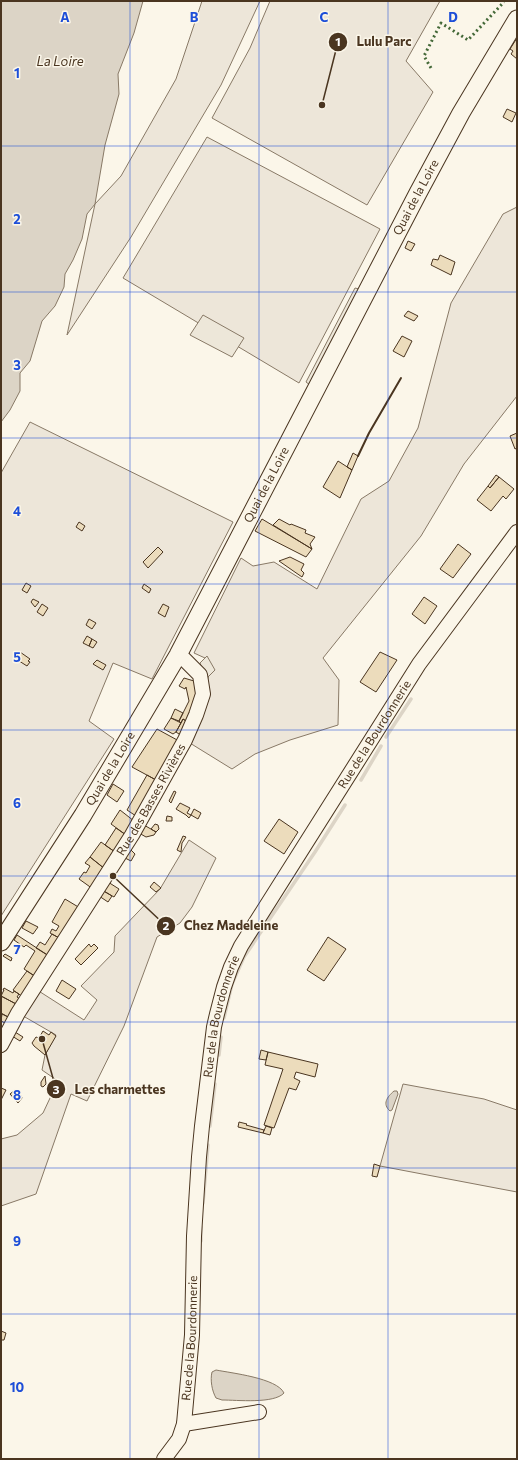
<svg xmlns="http://www.w3.org/2000/svg" width="518" height="1460" font-family="Commissioner,sans-serif">
	<rect width="100%" height="100%" fill="#fbf6e9"/>
	<!-- green -->
	<path fill="#ede6d9" stroke="#887966" d="M202 1H260L221 85 131 237 67 335 95 204 121 176 176 79Z
		M270 1H440L406 61 433 92 367 205 212 118 250 48Z
		M207 137 380 229 299 383 123 278Z
		M517 207V396L464 464 421 536 323 658 339 680 338 725 290 740 255 754 232 769 185 740 203 694 211 668 205 658 194 653 241 558 253 566 274 562 317 589 361 499 389 481 418 428 451 303 503 214Z
		M30 422 233 522 152 679 113 663 89 721 114 739 1 916V473Z
		M189 840 216 858 192 907 180 923 157 937 124 1026 87 1101 71 1094 36 1194 1 1206V1139L17 1135 43 1113 58 1081 42 1070 45 1055 56 1035 18 1013 34 988 84 1020 97 1000 81 986 114 952 115 936 160 889Z
		M403 1084 484 1099 517 1110V1192L380 1166Z"/>
	<!-- parking -->
	<path fill="#ede7d9" stroke="#887966" d="M355 288 359 289 310 385 306 382Z
		M203 315 244 338 232 357 190 335Z
		M207 656 215 670 206 679 200 663Z"/>
	<!-- water -->
	<path fill="#dcd4c6" stroke="#887966" d="M1 1H143L134 33 118 74 119 94 105 145 95 204 87 214 82 239 73 260 65 274 64 287 55 306 42 321 30 361 20 373V391L10 410 1 422Z
		M394 1091H397L398 1094 392 1110 390 1111C382 1104 387 1097 394 1091Z
		M216 1370C231 1373 277 1378 284 1393 274 1404 237 1400 222 1400L216 1398C212 1391 210 1380 212 1372Z"/>
	<g fill="none" stroke-linecap="round" stroke-linejoin="round">
		<!-- stream -->
		<path stroke="#dcd4c6" stroke-width="3.5" d="M386 737 411 699
			M361 780 381 746
			M224 1018 232 984 244 957 315 852 345 805
			M219 1055 221 1037
			M210 1126 215 1084
			M203 1203 208 1145
			M201 1241V1227"/>
	</g>
	<!-- building -->
	<path fill="#ecdcbc" stroke="#4a3520" d="M517 38V59L511 54 513 51 510 49Z
		M507 109 516 113 512 122 503 117Z
		M408 241 415 244 411 251 405 248Z
		M440 255 455 262 451 275 431 265 433 259 438 260Z
		M408 311 418 316 414 321 404 316Z
		M402 336 412 341 404 357 393 351Z
		M517 433V448L515 449 510 436Z
		M353 453 358 456 352 470 347 467Z
		M338 461 352 470 340 498 323 487Z
		M496 475 499 477 490 488 488 486Z
		M499 477 514 489 506 499 503 496 491 511 477 500 488 486 490 488Z
		M262 519 312 549 306 557 255 531Z
		M279 519 290 525 291 524 306 530 305 533 315 537 310 544 312 549 273 525Z
		M79 522 85 526 82 531 76 527Z
		M458 544 471 554 453 578 440 569Z
		M158 547 163 552 148 568 143 562Z
		M290 557 304 564 301 570 304 573 302 577 279 561Z
		M26 583 31 586 27 593 22 590Z
		M144 584 151 589 149 593 142 588Z
		M424 597 437 606 425 624 412 614Z
		M33 599 39 602 35 607 31 602Z
		M42 604 48 608 43 616 37 612Z
		M163 604 169 607 165 617 158 613Z
		M89 619 96 623 92 629 86 625Z
		M87 636 92 639 89 646 83 643Z
		M92 639 97 642 93 648 89 646Z
		M20 652 30 659 28 661 30 662 27 666 16 659Z
		M380 652 397 660 376 692 360 682Z
		M97 660 106 665 103 670 93 664Z
		M184 678 194 681 196 691 195 703 189 723 183 719 181 723 179 721 189 701 186 687 185 689 179 686Z
		M175 709 183 713 179 721 171 718Z
		M171 718 181 723 176 732 173 734 164 729Z
		M183 719 189 723 182 736 176 732Z
		M157 729 179 741 156 780 132 767Z
		M147 775 156 780 136 816 127 810Z
		M113 784 124 791 117 802 107 795Z
		M174 791 176 792 171 803 169 801Z
		M180 803 190 808 187 813 191 815 189 818 186 815 176 809Z
		M194 809 201 813 198 819 191 815Z
		M120 810 134 821 126 835 111 824Z
		M167 816 172 817V821H166Z
		M279 819 298 832 284 854 264 841Z
		M155 824 158 825 159 829 156 832 151 829Z
		M144 825 156 832 154 835 146 837 139 833Z
		M116 828 126 835 115 852 105 845Z
		M183 836 186 837 182 843 181 852 177 850Z
		M101 842 115 852 105 869 90 857Z
		M129 848 135 854 131 861 123 857Z
		M90 857 105 869 93 889 79 879 84 872 86 873 90 866 85 863Z
		M108 882 119 889 114 897 102 890Z
		M154 882 161 888 156 892 150 887Z
		M102 890 112 896 108 902 99 896Z
		M65 899 80 908 61 939 50 933 52 929 56 931 59 926 52 922Z
		M26 921 38 927 33 934 22 928Z
		M52 934 61 939 49 956 36 948 40 942 45 945Z
		M17 935 49 956 36 977 24 969 35 951 26 945 24 947 14 940Z
		M328 937 346 949 324 981 307 970Z
		M89 944 91 947 94 944 98 948 81 965 75 959Z
		M5 954 12 958 11 961 3 956Z
		M27 971 36 977 23 997 13 990Z
		M62 980 76 989 69 999 56 991Z
		M4 988 13 993 14 991 19 994 17 997 21 1000 18 1005 1 996 4 990H3Z
		M1 996 18 1005 10 1018 1 1013Z
		M2 1014 10 1018 7 1024 1 1021Z
		M43 1031 49 1035 51 1032 56 1036 45 1055 34 1046 32 1043 36 1037 39 1038Z
		M15 1032 23 1037 20 1041 12 1036Z
		M261 1050 268 1052 266 1060 259 1059Z
		M268 1052 318 1064 315 1077 296 1072 294 1078 300 1081 296 1090 289 1088 274 1128 264 1125 283 1069 265 1065Z
		M45 1076 46 1084 43 1087 41 1086V1082Z
		M1 1088 6 1090 1 1100Z
		M15 1090 20 1094 22 1098 18 1103 10 1094Z
		M239 1122 247 1124 246 1125 264 1130 263 1133 238 1127Z
		M266 1126 272 1128 270 1135 263 1133Z
		M374 1164 380 1166 377 1177 372 1176Z
		M1 1331 6 1333 4 1340H1Z"/>
	<g fill="none" stroke-linecap="round" stroke-linejoin="round">
		<!-- minor casing -->
		<g stroke="#4a3520" stroke-width="16">
			<g id="minor">
				<path id="s1" d="M1 1045 18 1013 132 835 185 740 196 715 203 694 200 675 184 659 178 655"/>
				<path d="M184 1424 259 1412"/>
				<path id="s2" d="M164 1459 179 1439 184 1424 192 1335 194 1236 199 1157 202 1126 214 1027 217 1014 224 987 231 967 241 946 419 664 517 532"/>
			</g>
		</g>
		<!-- major casing -->
		<g stroke="#4a3520" stroke-width="19">
			<g id="major">
				<path id="s3" d="M1 942 83 815 178 655 418 193 461 113 517 19"/>
			</g>
		</g>
		<!-- minor -->
		<use href="#minor" stroke="#fbf6e9" stroke-width="14"/>
		<!-- major -->
		<use href="#major" stroke="#fbf6e9" stroke-width="17"/>
		<!-- hedge -->
		<path stroke="#436837" stroke-width="3" stroke-dasharray="2 3" stroke-linecap="butt" d="M431 68 424 56 441 23 468 40 504 2"/>
		<!-- wall -->
		<path stroke="#4a3520" stroke-width="2" d="M358 456 369 433 401 378"/>
	</g>
	<!-- grid -->
	<path fill="none" stroke="#1d4ed8" stroke-width="1" stroke-opacity="0.55" d="M130 1V1459M259 1V1459M388 1V1459M1 146H517M1 292H517M1 438H517M1 584H517M1 730H517M1 876H517M1 1022H517M1 1168H517M1 1314H517"/>
	<g text-anchor="middle" stroke-width="3" stroke-linejoin="round" paint-order="stroke">
		<!-- street labels -->
		<g font-size="12" fill="#4a3520" stroke="#fbf6e9">
			<text dy="4" stroke="none"><textPath href="#s3" startOffset="853">Quai de la Loire</textPath></text>
			<text dy="4" stroke="none"><textPath href="#s3" startOffset="529">Quai de la Loire</textPath></text>
			<text dy="4" stroke="none"><textPath href="#s2" startOffset="775">Rue de la Bourdonnerie</textPath></text>
			<text dy="4" stroke="none"><textPath href="#s3" startOffset="205">Quai de la Loire</textPath></text>
			<text dy="4" stroke="none"><textPath href="#s1" startOffset="288">Rue des Basses Rivières</textPath></text>
			<text dy="4" stroke="none"><textPath href="#s2" startOffset="451">Rue de la Bourdonnerie</textPath></text>
			<text dy="4" stroke="none"><textPath href="#s2" startOffset="127">Rue de la Bourdonnerie</textPath></text>
		</g>
		<!-- water labels -->
		<g font-size="13" font-style="italic" fill="#4a3520" stroke="#fbf6e9">
			<text x="60" y="66">La Loire</text>
		</g>
	</g>
	<g font-size="13" text-anchor="middle" font-weight="bold" fill="#1d4ed8" stroke="#fbf6e9" stroke-width="3" stroke-linejoin="round" paint-order="stroke">
		<text x="65" y="22">A</text>
		<text x="194" y="22">B</text>
		<text x="324" y="22">C</text>
		<text x="453" y="22">D</text>
		<text x="17" y="78">1</text>
		<text x="17" y="224">2</text>
		<text x="17" y="370">3</text>
		<text x="17" y="516">4</text>
		<text x="17" y="662">5</text>
		<text x="17" y="808">6</text>
		<text x="17" y="954">7</text>
		<text x="17" y="1100">8</text>
		<text x="17" y="1246">9</text>
		<text x="17" y="1392">10</text>
	</g>
	<!-- callouts -->
	<path fill="none" stroke="#4a3520" stroke-width="1.5" d="M322 105L338 42M113 876L166 926M42 1039L56 1089"/>
	<g fill="#4a3520" stroke="#fbf6e9" stroke-width="1.5">
		<circle cx="322" cy="105" r="4"/>
		<circle cx="113" cy="876" r="4"/>
		<circle cx="42" cy="1039" r="4"/>
		<circle cx="338" cy="42" r="10"/>
		<circle cx="166" cy="926" r="10"/>
		<circle cx="56" cy="1089" r="10"/>
	</g>
	<g font-size="12" text-anchor="middle" font-weight="bold" fill="#fff">
		<text x="338" y="46">1</text>
		<text x="166" y="930">2</text>
		<text x="56" y="1094">3</text>
	</g>
	<g font-size="13" text-anchor="middle" font-weight="bold" fill="#4a3520" stroke="#fbf6e9" stroke-width="3" stroke-linejoin="round" paint-order="stroke">
		<text x="384" y="46">Lulu Parc</text>
		<text x="231" y="930">Chez Madeleine</text>
		<text x="120" y="1094">Les charmettes</text>
	</g>
	<!-- border -->
	<rect width="518" height="1460" fill="none" stroke="#4a3520" stroke-width="4"/>
</svg>
